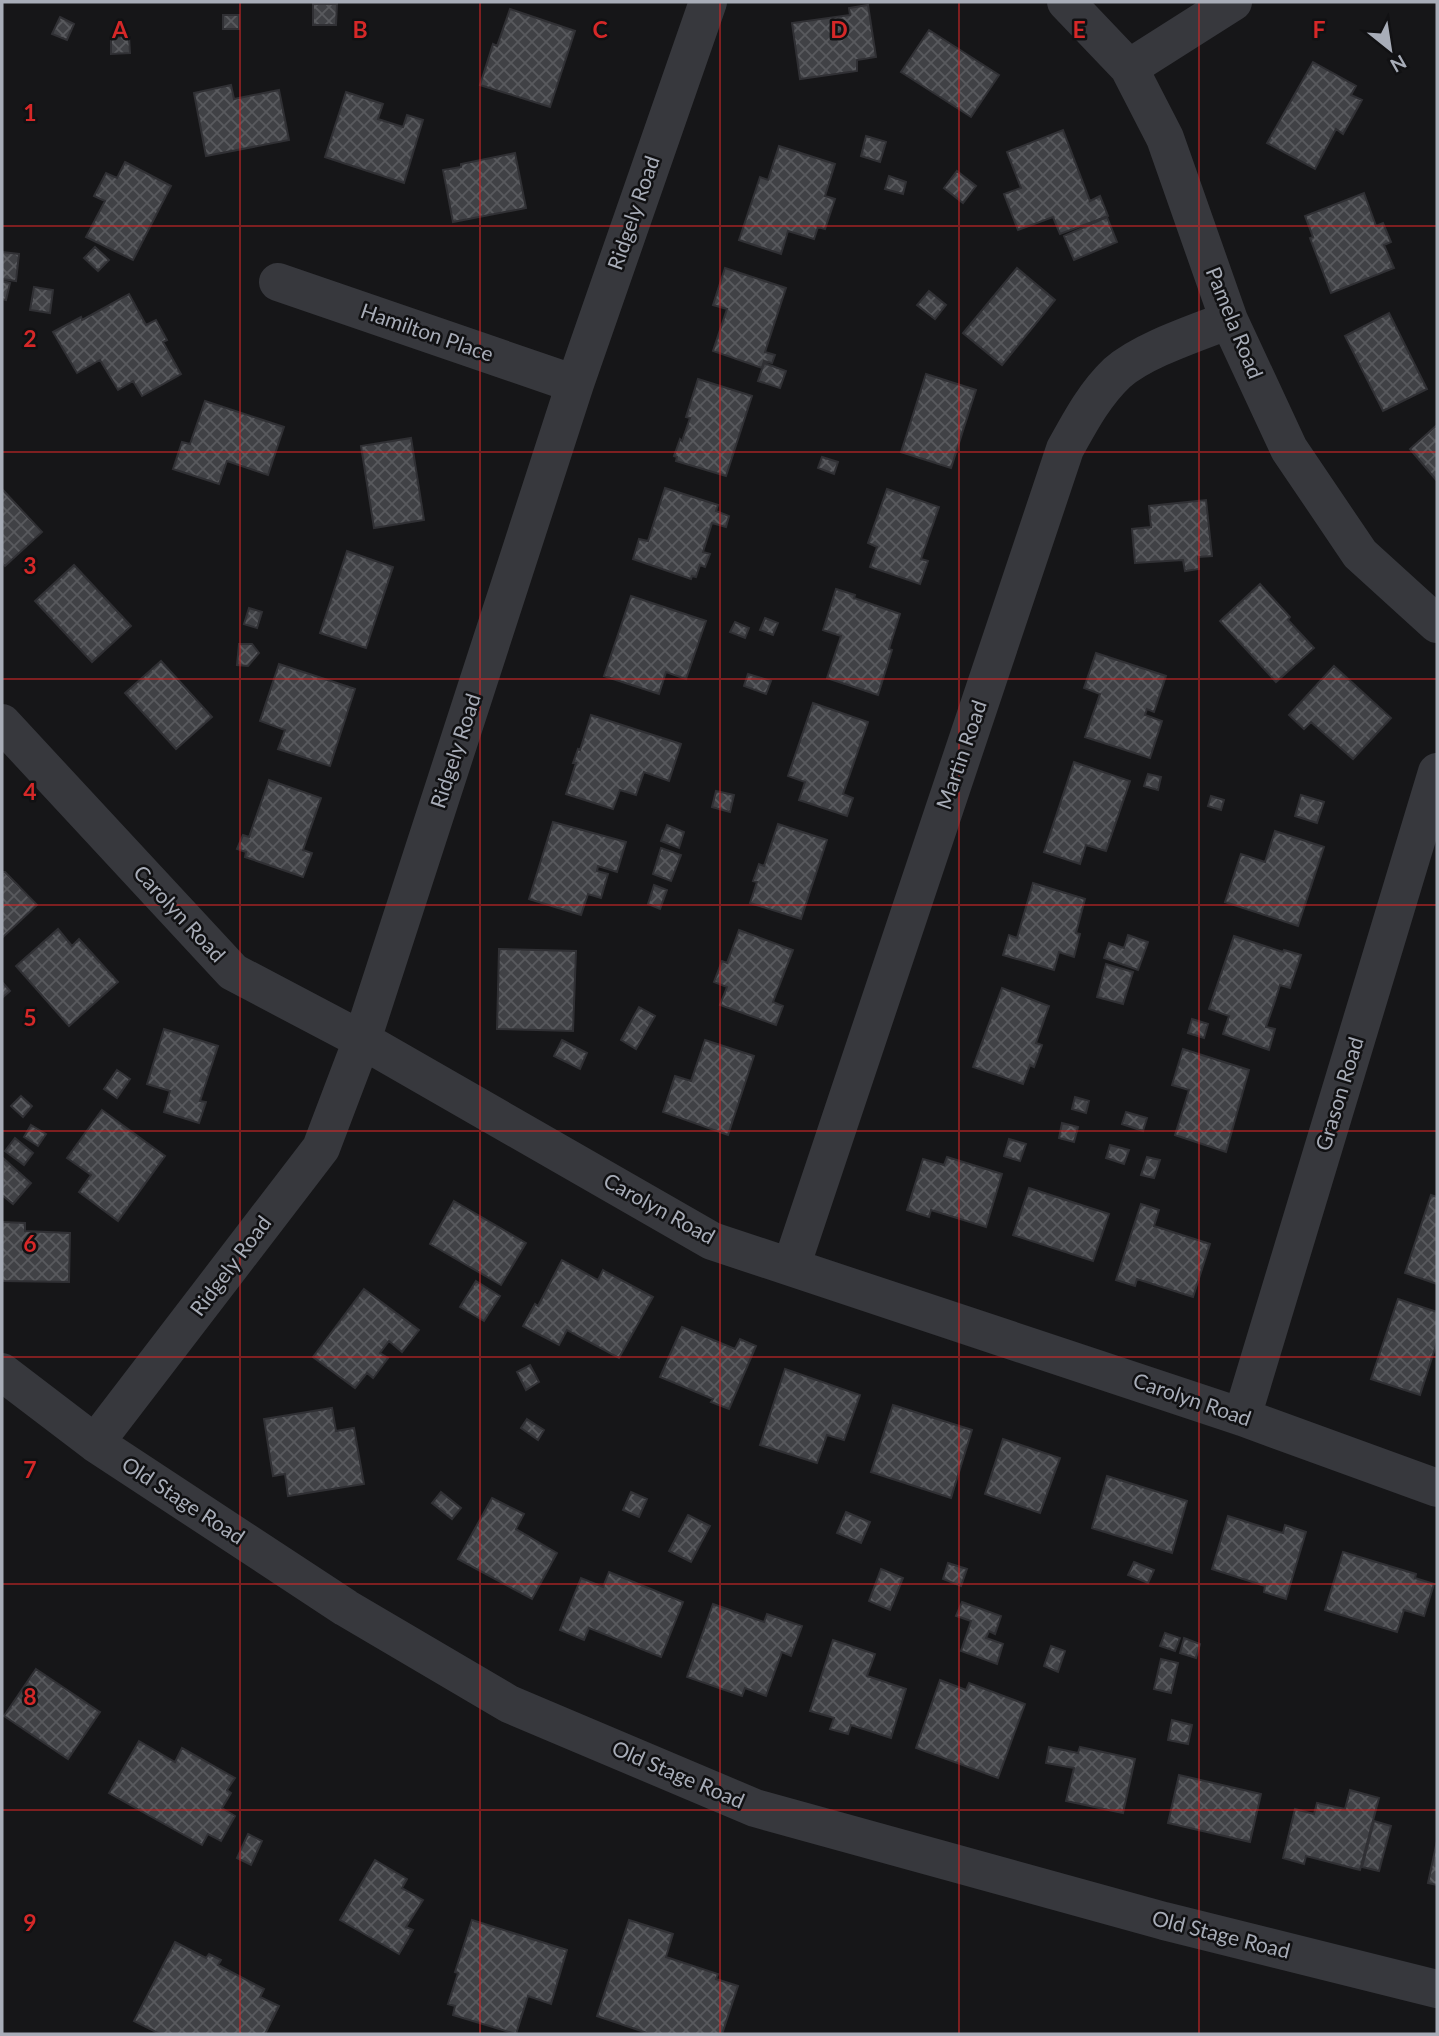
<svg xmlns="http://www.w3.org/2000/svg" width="1439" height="2036" font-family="Lato,sans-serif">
	<defs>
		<pattern id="building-cross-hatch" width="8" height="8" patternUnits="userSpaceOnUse" patternTransform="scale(1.75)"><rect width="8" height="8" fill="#404145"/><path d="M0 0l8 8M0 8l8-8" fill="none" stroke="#595a5e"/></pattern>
	</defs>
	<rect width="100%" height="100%" fill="#161618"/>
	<!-- building -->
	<path fill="url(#building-cross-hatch)" stroke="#303034" stroke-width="2" d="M313 4H337L336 25H313Z
		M868 5 876 57 857 60V71L800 79 792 23 850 15 849 8Z
		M510 9 575 31 550 107 480 85 493 44 497 46Z
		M223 15H239V29H223Z
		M60 17 74 24 67 40 52 34Z
		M929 30 999 75 971 117 901 72Z
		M129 36 130 53 111 54V37Z
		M1313 62 1356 86 1351 95 1362 100 1343 134 1336 129 1315 169 1267 143Z
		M231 85 234 99 279 90 289 140 206 156 194 93Z
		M346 92 383 104 378 119 403 127 407 115 423 120 404 183 325 157Z
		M1063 130 1090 201 1100 196 1108 216 1060 234 1053 217 1018 230 1004 194 1021 188 1007 152Z
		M866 136 886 142 880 162 861 156Z
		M779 146 835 164 825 196 835 199 825 229 818 227 814 239 788 231 781 254 739 240 760 177 768 180Z
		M515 153 526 208 453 222 443 170 461 167V164Z
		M125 162 171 186 133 260 86 237 105 201 94 196 106 173 117 178Z
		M957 171 976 186 963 203 944 188Z
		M889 176 906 182 903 194 885 189Z
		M1364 193 1376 226 1383 223 1391 242 1384 245 1394 268 1331 293 1310 238 1313 237 1305 216Z
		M1107 217 1117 242 1074 260 1064 236Z
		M95 247 109 260 98 271 84 258Z
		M2 252 19 254 16 281 2 279Z
		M725 268 786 288 765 352 775 355 772 363 764 361 762 368 713 351 727 309 713 305Z
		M1017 268 1055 300 1002 365 963 333Z
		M2 281 10 283 6 300 2 299Z
		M34 287 53 290 50 313 30 310Z
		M929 291 946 305 935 319 917 305Z
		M129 294 146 325 156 320 167 340 163 342 181 374 142 396 133 381 118 390 100 360 77 373 53 332 81 317 82 320Z
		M1389 313 1427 389 1383 411 1345 336Z
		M764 363 786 371 780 388 758 381Z
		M926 374 976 390 951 468 901 452Z
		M698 379 752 396 726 476 676 461 677 457 674 456 680 439 682 441 690 418 686 417Z
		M205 401 284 427 268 475 227 461 219 484 173 469 182 442 190 444Z
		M1437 425V481L1410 449Z
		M411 438 424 520 374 528 361 446Z
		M822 457 838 462 834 474 818 468Z
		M665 488 718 505 716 511 729 516 726 527 712 523 703 552 710 554 705 567 700 565 696 577 692 576 691 579 633 559 639 539 648 541Z
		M2 489 42 532 5 566 2 562Z
		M887 489 939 507 921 559 928 561 920 584 870 567 877 547 868 543Z
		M1206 500 1212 556 1198 557 1199 569 1185 571 1183 560 1135 563 1132 529 1151 527 1149 506Z
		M347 551 393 567 366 648 320 633Z
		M74 565 131 626 92 662 35 601Z
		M1260 584 1290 617 1288 620 1314 648 1276 682 1220 621Z
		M836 589 855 595 854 598 900 614 889 649 892 650 878 695 827 678 841 636 823 630Z
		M631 596 706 621 686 679 666 672 659 694 604 676Z
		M249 608 262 612 257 628 244 624Z
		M765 618 778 623 773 635 760 630Z
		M735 622 749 628 745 638 730 632Z
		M239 644H252L259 653 248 666 237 665Z
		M1096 653 1166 676 1154 712 1147 709 1145 715 1162 721 1150 758 1085 737 1100 694 1084 688Z
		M161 661 212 717 176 749 125 693Z
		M279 664 355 689 330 766 278 749 285 730 260 721Z
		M1334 666 1391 718 1353 759 1311 722 1304 729 1289 715Z
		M748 674 771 681 766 694 744 686Z
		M813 703 868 722 843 794 853 798 847 816 799 800 805 782 788 776Z
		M591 715 681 744 669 781 644 772 636 795 620 790 613 809 566 794 576 763H573L578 749 580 750Z
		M1074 762 1130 781 1106 851 1086 845 1080 864 1044 852Z
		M1148 774 1161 777 1158 790 1144 786Z
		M269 780 321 798 303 850 312 853 303 877 245 857 246 852 237 849 243 835 249 837Z
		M716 791 734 795 730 812 712 807Z
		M1301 795 1324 802 1317 823 1295 816Z
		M1211 796 1224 800 1221 810 1208 806Z
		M553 822 626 842 617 872 598 866 597 871 608 874 601 898 588 894 581 915 529 899Z
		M778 824 827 840 801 919 750 903 757 882 753 881 759 864 764 866Z
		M667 825 684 832 679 848 661 841Z
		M1275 831 1324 847 1298 926 1225 902 1241 854 1265 862Z
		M661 848 681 855 671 881 653 874Z
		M2 872H5L37 905 2 938Z
		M1033 883 1085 899 1076 933 1080 934 1074 957 1059 952 1054 970 1003 955 1009 935 1017 938Z
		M654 885 667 890 660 909 648 904Z
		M58 929 72 946 79 939 118 982 69 1026 16 966Z
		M739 930 793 950 773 1002 783 1006 776 1025 720 1005 727 987 714 982 722 961 727 963Z
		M1128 935 1148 942 1138 970 1104 958 1109 943 1124 948Z
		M1234 936 1283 952 1284 950 1301 955 1290 988 1280 985 1275 1001 1266 1027 1275 1029 1269 1050 1223 1034 1229 1016 1209 1009Z
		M499 949 576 951 573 1031 497 1029Z
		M1106 964 1133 972 1123 1004 1097 997Z
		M2 982 10 991 2 998Z
		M1002 988 1049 1006 1036 1043 1042 1045 1034 1067 1030 1065 1023 1084 973 1067Z
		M639 1007 655 1016 636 1049 621 1040Z
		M1192 1019 1208 1024 1204 1038 1188 1033Z
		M164 1029 218 1046 200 1101 206 1102 199 1123 164 1112 170 1091 147 1084Z
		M562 1040 587 1053 580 1069 554 1056Z
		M705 1040 754 1056 728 1135 663 1112 675 1076 691 1081Z
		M1183 1049 1249 1070 1226 1152 1175 1135 1189 1090 1172 1085Z
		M117 1070 130 1079 117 1098 104 1089Z
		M21 1096 32 1106 23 1117 11 1106Z
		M1075 1097 1089 1101 1086 1113 1072 1109Z
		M102 1110 165 1156 118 1221 79 1192 91 1175 67 1158Z
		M1126 1112 1147 1118 1143 1131 1122 1124Z
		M1062 1123 1078 1127 1074 1142 1059 1138Z
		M31 1125 46 1134 38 1146 24 1137Z
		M15 1138 33 1153 24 1165 5 1151Z
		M1009 1139 1026 1144 1020 1161 1004 1156Z
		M1110 1145 1129 1150 1124 1164 1106 1158Z
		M947 1157 1002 1174 986 1227 931 1210 929 1217 907 1210 923 1159 944 1165Z
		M1147 1157 1160 1160 1154 1178 1141 1175Z
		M3 1158 31 1183 13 1204 2 1195Z
		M1029 1188 1109 1214 1093 1261 1013 1235Z
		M1431 1195 1437 1197V1284L1405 1273Z
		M454 1201 526 1243 501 1285 430 1244Z
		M1141 1204 1159 1210 1154 1226 1210 1244 1193 1297 1137 1279 1135 1286 1116 1280Z
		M2 1222 25 1223V1231L70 1233 69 1282 2 1281Z
		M562 1260 598 1280 603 1270 606 1272 653 1297 619 1358 567 1330 559 1345 523 1326 535 1304 538 1306Z
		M476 1281 500 1296 484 1321 460 1307Z
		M364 1289 419 1330 402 1352 389 1341 380 1353 388 1358 373 1378 367 1373 355 1388 313 1357Z
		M1398 1299 1437 1312V1342L1420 1395 1371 1379Z
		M682 1327 735 1349 740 1339 756 1346 729 1409 711 1402 713 1399 660 1377Z
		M530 1365 539 1382 526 1390 517 1372Z
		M785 1369 860 1395 844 1440 827 1435 817 1463 760 1445Z
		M893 1405 972 1430 951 1498 871 1472Z
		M332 1408 336 1431 354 1428 364 1484 288 1496 285 1474 273 1476 264 1419Z
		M527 1419 544 1430 538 1440 521 1428Z
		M1003 1439 1060 1458 1040 1513 985 1494Z
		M1107 1476 1187 1501 1172 1553 1092 1528Z
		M441 1492 461 1508 452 1519 432 1503Z
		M631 1492 647 1499 639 1517 623 1510Z
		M492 1498 524 1514 516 1529 557 1553 532 1599 458 1559Z
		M846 1512 870 1522 861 1543 837 1533Z
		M688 1515 710 1526 691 1562 669 1551Z
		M1228 1516 1279 1532 1283 1533 1285 1525 1306 1532 1286 1599 1264 1592 1265 1586 1212 1569Z
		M1343 1552 1416 1574 1415 1578 1434 1584 1424 1616 1404 1610 1397 1632 1325 1610Z
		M1134 1562 1154 1570 1148 1583 1128 1575Z
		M948 1563 967 1569 961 1586 943 1579Z
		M881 1569 903 1578 890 1610 869 1601Z
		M609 1572 683 1602 661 1657 589 1628 584 1640 560 1630 581 1578 603 1587Z
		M962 1602 1001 1616 995 1634 989 1631 986 1638 1003 1644 997 1664 961 1651 971 1621 956 1616Z
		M713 1604 764 1622 767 1614 802 1626 791 1656 782 1652 766 1696 745 1688 742 1696 687 1677Z
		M1165 1633 1180 1638 1175 1651 1160 1646Z
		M1184 1638 1200 1644 1196 1658 1180 1653Z
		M833 1640 875 1654 867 1676 906 1689 891 1738 851 1725 848 1734 830 1729 834 1718 810 1711Z
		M1051 1646 1065 1651 1058 1672 1044 1666Z
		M1161 1659 1178 1663 1171 1693 1154 1689Z
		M36 1669 100 1712 68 1759 4 1716Z
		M940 1680 966 1690 969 1683 1025 1704 998 1778 916 1748Z
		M1172 1720 1192 1725 1188 1744 1168 1740Z
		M139 1741 175 1762 182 1748 235 1778 227 1790 231 1793 222 1808 235 1816 221 1841 208 1834 202 1845 109 1793Z
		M1049 1747 1078 1753 1080 1747 1135 1759 1123 1813 1066 1801 1074 1768 1046 1763Z
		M1179 1775 1261 1794 1250 1842 1168 1823Z
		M1350 1790 1379 1798 1360 1870 1306 1856 1304 1864 1283 1858 1295 1809 1314 1814 1317 1803 1345 1809Z
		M1374 1821 1391 1826 1379 1871 1362 1867Z
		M248 1834 262 1841 251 1865 237 1858Z
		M1437 1841V1885L1428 1883Z
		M375 1860 407 1879 402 1888 423 1900 406 1927 413 1930 399 1954 340 1920Z
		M472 1920 567 1950 551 2004 528 1996 516 2034 453 2015 455 2006 448 2004 458 1973 455 1972Z
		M629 1920 673 1934 666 1957 718 1974 716 1979 738 1986 722 2034H650L597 2016Z
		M175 1942 206 1958 209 1954 221 1960 218 1965 264 1989 260 1997 279 2006 265 2034H160L134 2021Z"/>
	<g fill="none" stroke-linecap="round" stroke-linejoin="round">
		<!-- street -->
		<path stroke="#37383d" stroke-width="38" d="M1066 2 1129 68 1165 138 1229 320 1289 449 1360 554 1437 624
			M1129 68 1233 2
			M278 282 575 384
			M2 723 233 972 362 1040 712 1241 1242 1417 1437 1488
			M791 1267 1065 449C1080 422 1094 395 1117 373 1143 350 1196 333 1229 320
			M2 1372 95 1443 346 1608 509 1704 755 1808 1164 1921 1437 1989
			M1242 1417 1437 772
			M95 1443 321 1148 362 1040 575 384 708 2"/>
	</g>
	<!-- grid -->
	<path fill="none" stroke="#d62828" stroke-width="2" stroke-opacity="0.55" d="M240 2V2034M480 2V2034M720 2V2034M959 2V2034M1199 2V2034M2 226H1437M2 452H1437M2 679H1437M2 905H1437M2 1131H1437M2 1357H1437M2 1584H1437M2 1810H1437"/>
	<g text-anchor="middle" stroke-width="5" stroke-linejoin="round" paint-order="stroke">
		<!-- street labels -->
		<g font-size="21" fill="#a8adb8" stroke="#111113">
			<text transform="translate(634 213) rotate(-71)" y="7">Ridgely Road</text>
			<text transform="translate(1234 323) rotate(68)" y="7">Pamela Road</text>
			<text transform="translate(427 333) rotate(19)" y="7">Hamilton Place</text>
			<text transform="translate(456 751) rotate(-72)" y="7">Ridgely Road</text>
			<text transform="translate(962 755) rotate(-71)" y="7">Martin Road</text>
			<text transform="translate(179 914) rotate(47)" y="7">Carolyn Road</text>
			<text transform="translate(1340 1094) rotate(-73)" y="7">Grason Road</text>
			<text transform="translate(659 1209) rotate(29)" y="7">Carolyn Road</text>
			<text transform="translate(231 1266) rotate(-53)" y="7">Ridgely Road</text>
			<text transform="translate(1192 1400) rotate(19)" y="7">Carolyn Road</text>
			<text transform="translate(183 1501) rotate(33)" y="7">Old Stage Road</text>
			<text transform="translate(678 1775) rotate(23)" y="7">Old Stage Road</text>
			<text transform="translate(1221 1935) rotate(14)" y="7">Old Stage Road</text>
		</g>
	</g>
	<g font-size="23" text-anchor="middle" font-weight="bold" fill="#d62828" stroke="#111113" stroke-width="5" stroke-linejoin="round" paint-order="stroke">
		<text x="120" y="38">A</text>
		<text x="360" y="38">B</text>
		<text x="600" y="38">C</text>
		<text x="839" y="38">D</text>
		<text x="1079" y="38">E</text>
		<text x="1319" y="38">F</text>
		<text x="30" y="121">1</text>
		<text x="30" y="347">2</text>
		<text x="30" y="574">3</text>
		<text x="30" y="800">4</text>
		<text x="30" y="1026">5</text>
		<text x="30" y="1252">6</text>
		<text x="30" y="1478">7</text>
		<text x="30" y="1705">8</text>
		<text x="30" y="1931">9</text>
	</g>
	<!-- border -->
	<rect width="1439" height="2036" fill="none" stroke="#a8adb8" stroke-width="7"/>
	<!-- north arrow -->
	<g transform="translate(1390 49) rotate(150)" stroke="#111113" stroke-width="5" paint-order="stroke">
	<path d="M0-5L12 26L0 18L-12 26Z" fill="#a8adb8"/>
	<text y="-10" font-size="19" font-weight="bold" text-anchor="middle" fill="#a8adb8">N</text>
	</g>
</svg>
